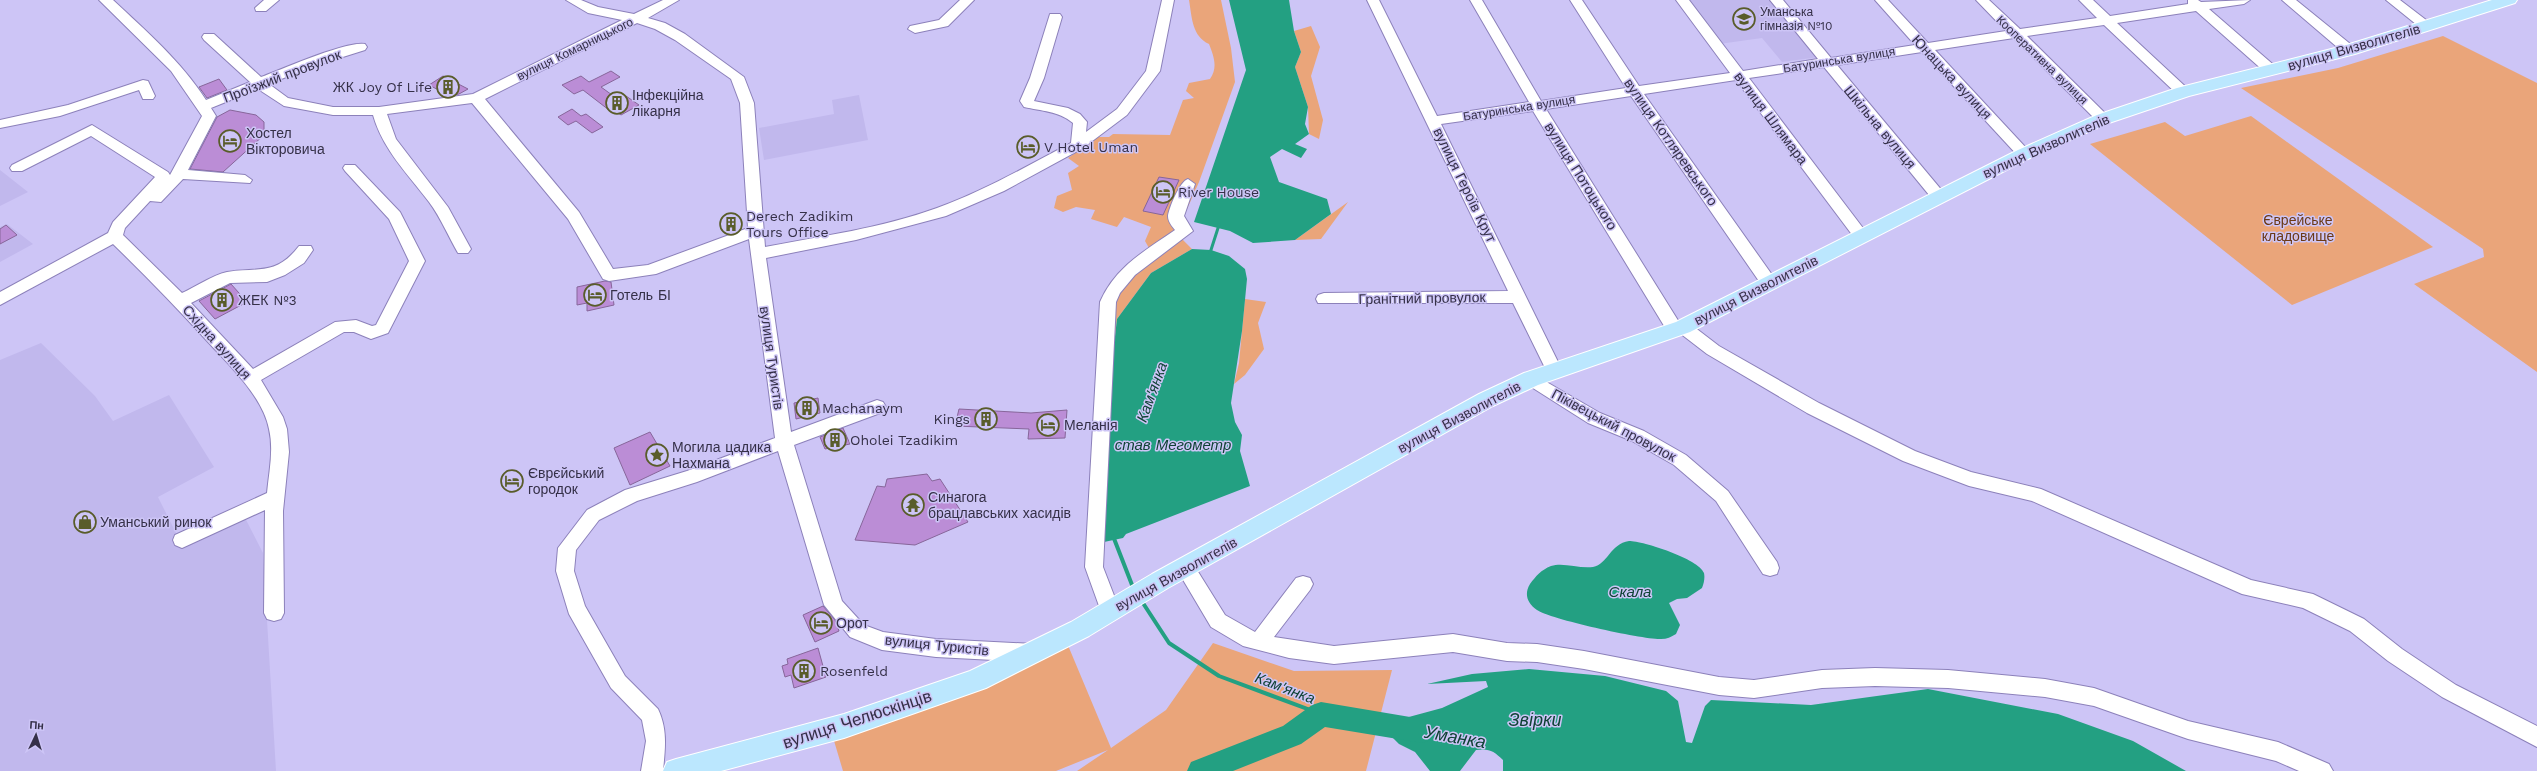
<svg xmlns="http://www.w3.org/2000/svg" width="2537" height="771" font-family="'Work Sans',sans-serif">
	<rect width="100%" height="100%" fill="#cdc5f6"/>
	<!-- built -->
	<path fill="#c1b8ed" d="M1685 0H1773L1819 57 1782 62 1762 38 1719 44Z
		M859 95 868 140 764 160 759 128 834 114 832 100Z
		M0 170 28 192 0 206Z
		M7 224 33 244 0 262V227Z
		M41 343 95 396 113 421 169 395 214 467 158 497 183 547 244 516 263 553 276 771H0V360Z"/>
	<!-- green -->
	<path fill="#eaa57a" d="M1189 0H1221L1231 48 1235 82 1199 182 1180 225 1183 240 1192 249 1151 273 1117 319 1111 371 1108 302 1153 255 1145 241 1151 227 1124 217 1117 227 1091 219 1095 210 1076 207 1063 212 1054 208 1057 196 1072 190 1068 173 1079 166 1068 158 1098 137H1109L1113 134 1170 135 1183 100 1194 98 1186 91 1189 83 1210 79C1218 67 1214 57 1209 44 1192 36 1192 18 1189 0Z
		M1311 26 1320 47 1311 76 1323 120 1319 139 1309 134 1308 107 1295 67 1301 52 1294 31Z
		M2443 36 2537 83V372L2414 284 2484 257 2483 249 2241 88 2338 68Z
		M2251 116 2433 247 2292 305 2090 144 2165 122 2185 136Z
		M1348 202 1321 239 1295 240Z
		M1245 299 1266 302 1258 323 1264 349 1245 375 1234 384 1239 363Z
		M1067 643 1111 748 1166 710 1213 643 1294 671 1392 670 1366 771H1077L1108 750 1056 771H843L832 734Z"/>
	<!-- water -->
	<path fill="#23a082" d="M1229 0H1289L1294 31 1301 52 1295 67 1308 107 1305 124 1309 134 1295 144 1307 149 1301 158 1282 149 1270 157 1279 182 1327 199 1331 214 1295 240 1253 243 1230 231 1194 222 1246 70Z
		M1192 249 1211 250 1229 256 1245 269 1247 279 1242 331 1231 403 1235 422 1242 435 1240 451 1250 486 1126 534 1123 538 1104 542 1111 371 1117 319 1151 273Z
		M1629 541C1643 541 1699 559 1704 573 1705 578 1704 583 1702 588L1687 598 1677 599 1669 603 1680 625 1676 634C1671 637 1667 639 1661 639 1645 640 1549 619 1537 610 1527 603 1524 594 1530 584 1536 576 1541 570 1551 566 1564 562 1579 569 1593 567 1608 564 1610 544 1629 541Z
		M1529 669 1605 676 1666 691 1678 701 1686 742 1692 743 1705 706 1711 700 1811 705 1928 689 2058 714 2133 741 2186 771H1503V760C1494 751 1489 748 1476 750L1460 771H1430L1415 752 1399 744 1392 737 1394 721 1442 708 1488 687 1486 681 1427 684 1472 674Z"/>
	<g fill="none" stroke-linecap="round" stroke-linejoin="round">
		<!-- stream-far1 -->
		<path stroke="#23a082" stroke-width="3" d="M1210 253 1219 225"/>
		<!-- stream -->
		<path stroke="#23a082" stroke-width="4" d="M1113 536 1134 590
			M1141 600 1169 643 1219 676 1321 714"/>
		<!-- river -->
		<path fill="#23a082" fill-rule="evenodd" d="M1321 702 1422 719 1431 722 1435 731 1431 740 1422 743 1325 727 1301 744 1233 771H1187L1191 762 1283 726 1312 705Z"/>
	</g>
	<!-- building -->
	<path fill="#bb8dd6" stroke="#87669a" d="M611 71 620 77 601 87 619 100 626 96 639 105 621 115 612 108 609 110 583 90 574 94 562 85 581 76 589 82Z
		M443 76 468 89 459 94 450 96 429 85Z
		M219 79 227 90 207 98 199 87Z
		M572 109 581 116 586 114 603 127 592 133 576 121 568 125 558 117Z
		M230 110 256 115 264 122V135L223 172 190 169 217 117Z
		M1159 177 1179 180 1163 215 1143 211Z
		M738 218 739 227 723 231 722 221Z
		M6 225 17 235 0 244V229Z
		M605 281 611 282 614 305 587 311V303L577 305V287Z
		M231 284 247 302 215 319 199 301Z
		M818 398 820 413 796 419 794 403Z
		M959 409 1031 413 1067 410 1065 438 1028 439 1029 429 955 426Z
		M843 428 850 444 825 449 820 437Z
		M650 432 670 466 630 485 614 448Z
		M927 474 932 481 940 479 968 522 915 545 855 540 877 486 885 487 887 479Z
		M823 606 835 620 839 631 815 642 803 615Z
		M818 648 826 677 794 688 791 675 785 677 782 666 788 664 787 659Z"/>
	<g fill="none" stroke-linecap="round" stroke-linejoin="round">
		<!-- minor casing -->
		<g stroke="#8c81ba" stroke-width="2">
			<path id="minor" d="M99 0H113C146 31 181 61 206 100L250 82 204 40 202 37 204 34H214L261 77C280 70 348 40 365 44L367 47 365 50 311 67 269 84 288 98 333 107H379L473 94 622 20 588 13 566 0H581L598 7 634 14 663 0H679L648 18 665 23 685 34 744 77 754 103 765 247C822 236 882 228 937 208 984 191 1027 166 1071 143L1073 123C1059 111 1041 111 1024 107L1020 101 1030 78 1050 14H1060L1062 17 1044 78 1034 101 1068 108 1080 114 1087 122 1086 132 1117 109 1146 71 1162 0H1174L1160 71 1127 115 1083 148 1004 191 946 216 856 240 766 258 791 432 877 400 883 402 886 407 883 412 794 445 842 601 864 625 883 632 936 639 1033 644 1040 647 1043 653 1040 659 1033 662 936 657 882 650 850 637 824 605 778 451 697 482 637 501 599 520 576 550 574 571 585 606 625 676 658 709C668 730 665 749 663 771H641L646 741 642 720 611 688 569 614 556 571 558 548 587 510 625 490 687 471 775 438 749 239 656 274 609 281 603 279 568 219 472 103 387 114 396 139 448 207 471 249 468 253H458C448 236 441 218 429 202 408 174 383 150 373 115H333L284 106 258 89 211 108 216 116 188 170 245 175 252 180 250 183 183 179 161 202 150 201 125 228 123 235 182 293C196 287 212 275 227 272 259 267 276 276 299 246H311L313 250 304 263 285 275 267 282 230 283 191 303 253 369 335 322 356 320 372 326 376 325 409 261 389 219 345 171 343 168 345 165H355L400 212 425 261 388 333 371 339 354 332H344L261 380 283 417 287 429 289 452 283 511 284 613 281 619 274 621 267 619 264 613 265 510 182 548 175 545 173 540 175 535 267 493C269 472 274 450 269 429 263 397 230 366 208 342 178 309 146 276 113 244L0 305V292L108 233 113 222 155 177 91 136 22 171H12L10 168 12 165 92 125 168 172 170 175 202 116 171 71ZM637 23 655 29 675 40 731 79 740 103 748 228 648 265 613 269 579 212 485 99Z
				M264 0H279L266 11H256L255 8Z
				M960 0H974L948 26 915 33 908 29 910 26 939 20Z
				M1367 0H1379L1437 116 1529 102 1470 0H1482L1541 101 1626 88 1570 0H1582L1639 86 1730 73 1676 0H1689L1743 71 1818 59 1770 0H1783L1831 58 1915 45 1875 0H1888L1928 43 2006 31 1976 0H1989L2020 29 2097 18 2079 0H2093L2110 16 2188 4V0H2198L2201 2 2250 0 2244 4 2209 9 2276 67 2278 70 2276 73H2266L2196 11 2117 23 2188 89 2190 92 2183 96 2178 95 2104 25 2027 36 2108 116 2110 119 2103 123 2098 122 2014 38 1935 50 2029 151 2031 154 2024 159 2019 157 1922 52 1837 65 1944 193 1947 197 1944 201H1934L1824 67 1749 78 1866 232 1869 236 1866 240H1856L1736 80 1644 94 1775 279 1777 283 1775 287H1763L1631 96 1546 109 1679 322 1689 323 1719 346 1819 403 1915 451 1971 472 2041 489 2251 580 2313 594 2364 619 2402 649 2456 685 2537 726V747L2442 697 2388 661 2350 631 2303 608 2242 594 2032 501 1969 486 1903 461 1807 413 1707 354 1681 334 1675 336 1669 334 1533 111 1441 124 1562 370 1560 374 1554 376 1548 374 1513 303H1318L1316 299 1318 295 1324 293 1508 291Z
				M2282 0H2296L2354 47 2356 50 2354 53H2344Z
				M2386 0H2400L2434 26 2427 30 2422 29Z
				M143 80 148 81 155 96 153 99H143L139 90 60 116 0 128V120L68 105Z
				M1188 179 1195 184 1184 216 1193 231 1135 275 1120 293 1116 302 1103 567 1120 611 1117 617 1110 619 1103 617 1085 567 1100 302C1115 267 1146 250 1175 230 1172 226 1168 222 1168 216 1169 208 1180 181 1188 179Z
				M1531 373 1600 413 1644 431 1686 455 1728 491 1777 562 1779 568 1777 574 1770 576 1763 574 1716 501 1674 465 1632 441 1588 423 1525 383 1523 379 1525 375Z
				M1185 560 1192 562 1225 615 1255 632 1296 578 1303 576 1310 578 1313 584 1310 590 1274 637 1334 646 1453 634 1507 643 1537 644 1584 651 1719 677 1754 680 1822 670 1875 668 1948 670 2045 679 2094 688 2188 721 2278 742 2329 764 2333 771H2299L2276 761 2188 739 2094 706 2045 697 1948 688 1875 686 1822 688 1754 698 1719 695 1584 669 1537 662 1507 661 1453 652 1334 664 1289 658 1243 646 1211 627 1176 568 1178 562Z"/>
		</g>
		<!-- major casing -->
		<g stroke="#fff" stroke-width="2">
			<path id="major" d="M2492 0H2517L2515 3 2355 54 2189 96 2109 123 2030 158 1690 332 1538 385 1493 406 1168 588 1089 636 986 688 844 738 721 771H663L667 762 676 759 844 714 970 671 1071 622 1152 574 1479 394 1524 373 1676 322 2018 150 2097 115 2177 88 2343 46Z"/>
		</g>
		<!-- minor -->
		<use href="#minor" fill="#fff" fill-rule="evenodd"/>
		<!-- major -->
		<use href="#major" fill="#bbe7fe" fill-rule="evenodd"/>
	</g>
	<!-- icons -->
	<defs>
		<g id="school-ring" transform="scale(1.15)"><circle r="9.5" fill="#cdc5f6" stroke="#595c2a" stroke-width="1.5"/><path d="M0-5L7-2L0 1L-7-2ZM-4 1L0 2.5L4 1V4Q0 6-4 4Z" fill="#595c2a"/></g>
		<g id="building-ring" transform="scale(1.15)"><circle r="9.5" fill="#cdc5f6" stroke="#595c2a" stroke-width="1.5"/><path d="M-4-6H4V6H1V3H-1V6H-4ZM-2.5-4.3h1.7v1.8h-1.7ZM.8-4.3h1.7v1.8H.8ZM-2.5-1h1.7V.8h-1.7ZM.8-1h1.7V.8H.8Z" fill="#595c2a"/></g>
		<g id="hotel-ring" transform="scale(1.15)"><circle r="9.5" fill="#cdc5f6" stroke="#595c2a" stroke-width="1.5"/><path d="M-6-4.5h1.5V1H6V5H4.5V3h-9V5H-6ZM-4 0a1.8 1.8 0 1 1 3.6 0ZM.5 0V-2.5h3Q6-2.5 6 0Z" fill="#595c2a"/></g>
		<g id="sight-ring" transform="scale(1.15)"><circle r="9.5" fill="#cdc5f6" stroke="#595c2a" stroke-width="1.5"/><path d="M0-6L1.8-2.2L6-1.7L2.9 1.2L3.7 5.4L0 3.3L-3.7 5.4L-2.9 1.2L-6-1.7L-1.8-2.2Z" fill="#595c2a"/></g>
		<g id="temple-ring" transform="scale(1.15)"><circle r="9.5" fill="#cdc5f6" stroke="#595c2a" stroke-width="1.5"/><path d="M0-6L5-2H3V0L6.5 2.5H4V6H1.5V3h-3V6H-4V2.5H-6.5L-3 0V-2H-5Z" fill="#595c2a"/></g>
		<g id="shop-ring" transform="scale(1.15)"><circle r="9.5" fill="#cdc5f6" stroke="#595c2a" stroke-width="1.5"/><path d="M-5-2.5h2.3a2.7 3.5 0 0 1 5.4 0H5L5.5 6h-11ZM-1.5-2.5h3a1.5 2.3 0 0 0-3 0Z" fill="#595c2a"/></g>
	</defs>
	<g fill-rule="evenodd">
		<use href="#school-ring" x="1744" y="19"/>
		<use href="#building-ring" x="448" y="87"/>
		<use href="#building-ring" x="617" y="103"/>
		<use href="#hotel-ring" x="230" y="141"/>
		<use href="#hotel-ring" x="1028" y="147"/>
		<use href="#hotel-ring" x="1163" y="192"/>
		<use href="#building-ring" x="731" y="224"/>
		<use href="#hotel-ring" x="595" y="295"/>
		<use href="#building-ring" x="222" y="300"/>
		<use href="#building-ring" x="807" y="408"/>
		<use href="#building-ring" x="986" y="419"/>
		<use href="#hotel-ring" x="1048" y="425"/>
		<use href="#building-ring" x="835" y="440"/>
		<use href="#sight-ring" x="657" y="455"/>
		<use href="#hotel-ring" x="512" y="481"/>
		<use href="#temple-ring" x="913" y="505"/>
		<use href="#shop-ring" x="85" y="522"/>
		<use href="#hotel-ring" x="821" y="623"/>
		<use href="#building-ring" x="804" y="671"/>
	</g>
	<g text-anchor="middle" stroke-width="3" stroke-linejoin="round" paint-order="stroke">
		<!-- far-poi labels -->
		<g font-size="12" fill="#353048" stroke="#cdc5f6" text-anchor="start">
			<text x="1760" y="16">Уманська<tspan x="1760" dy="14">гімназія №10</tspan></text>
		</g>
		<!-- far-street labels -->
		<g font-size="12" fill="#353048" stroke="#cdc5f6">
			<text transform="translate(575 49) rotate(-26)" y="4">вулиця Комарницького</text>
			<text transform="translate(1839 60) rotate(-9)" y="4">Батуринська вулиця</text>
			<text transform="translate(2042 60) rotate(44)" y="4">Кооперативна вулиця</text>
			<text transform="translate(1519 108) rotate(-9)" y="4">Батуринська вулиця</text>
		</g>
		<!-- street labels -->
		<g font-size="14" fill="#353048" stroke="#cdc5f6">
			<text transform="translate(2354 47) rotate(-16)" y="5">вулиця Визволителів</text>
			<text transform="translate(282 76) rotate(-21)" y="5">Проїзжий провулок</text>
			<text transform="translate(1952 77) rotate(47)" y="5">Юнацька вулиця</text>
			<text transform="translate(1771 118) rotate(53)" y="5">вулиця Шлямара</text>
			<text transform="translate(1880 127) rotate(50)" y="5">Шкільна вулиця</text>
			<text transform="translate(1671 142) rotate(55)" y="5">вулиця Котляревського</text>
			<text transform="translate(2046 146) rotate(-24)" y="5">вулиця Визволителів</text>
			<text transform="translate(1581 176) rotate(58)" y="5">вулиця Потоцького</text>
			<text transform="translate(1465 185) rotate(64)" y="5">вулиця Героїв Крут</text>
			<text transform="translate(1756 290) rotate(-27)" y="5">вулиця Визволителів</text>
			<text transform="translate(1422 298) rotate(-1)" y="5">Гранітний провулок</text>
			<text transform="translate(217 342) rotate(48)" y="5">Східна вулиця</text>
			<text transform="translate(772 358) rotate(82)" y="5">вулиця Туристів</text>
			<text transform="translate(1459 417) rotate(-28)" y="5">вулиця Визволителів</text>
			<text transform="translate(1614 425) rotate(28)" y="5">Піківецький провулок</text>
			<text transform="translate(1176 574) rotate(-29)" y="5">вулиця Визволителів</text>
			<text transform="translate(937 645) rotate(6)" y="5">вулиця Туристів</text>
		</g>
		<!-- poi labels -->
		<g font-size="14" fill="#353048" stroke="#cdc5f6" text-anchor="start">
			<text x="432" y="92" text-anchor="end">ЖК Joy Of Life</text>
			<text x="632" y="100">Інфекційна<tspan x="632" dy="16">лікарня</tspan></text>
			<text x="246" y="138">Хостел<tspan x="246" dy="16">Вікторовича</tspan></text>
			<text x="1044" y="152">V Hotel Uman</text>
			<text x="1178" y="197">River House</text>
			<text x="746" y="221">Derech Zadikim<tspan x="746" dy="16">Tours Office</tspan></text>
			<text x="610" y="300">Готель БІ</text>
			<text x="238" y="305">ЖЕК №3</text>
			<text x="822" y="413">Machanaym</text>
			<text x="970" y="424" text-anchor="end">Kings</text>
			<text x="1064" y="430">Меланія</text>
			<text x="850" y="445">Oholei Tzadikim</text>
			<text x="672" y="452">Могила цадика<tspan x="672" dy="16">Нахмана</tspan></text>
			<text x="528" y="478">Єврєйський<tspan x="528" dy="16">городок</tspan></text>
			<text x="928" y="502">Синагога<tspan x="928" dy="16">брацлавських хасидів</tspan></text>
			<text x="100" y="527">Уманський ринок</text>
			<text x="836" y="628">Орот</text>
			<text x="820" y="676">Rosenfeld</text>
		</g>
		<!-- park labels -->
		<g font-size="14" fill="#6b3915" stroke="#cdc5f6">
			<text x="2298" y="225">Єврейське<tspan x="2298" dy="16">кладовище</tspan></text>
		</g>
		<!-- water labels -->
		<g font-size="15" font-style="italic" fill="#0f4235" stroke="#cdc5f6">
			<text transform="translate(1152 392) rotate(-70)" y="5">Кам'янка</text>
			<text x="1173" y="450">став Мегометр</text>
			<text x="1630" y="597">Скала</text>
			<text transform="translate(1285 688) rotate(21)" y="5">Кам'янка</text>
		</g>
		<!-- near-street labels -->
		<g font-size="17" fill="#353048" stroke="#cdc5f6">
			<text transform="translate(857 719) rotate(-18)" y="6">вулиця Челюскінців</text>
		</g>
		<!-- near-water labels -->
		<g font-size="18" font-style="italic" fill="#0f4235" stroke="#cdc5f6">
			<text x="1535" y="726">Звірки</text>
			<text transform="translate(1455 737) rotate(10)" y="6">Уманка</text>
		</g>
	</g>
	<!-- north arrow -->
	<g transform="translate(36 735) rotate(4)" stroke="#cdc5f6" stroke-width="3" paint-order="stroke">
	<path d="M0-3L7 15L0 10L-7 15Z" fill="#353048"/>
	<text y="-6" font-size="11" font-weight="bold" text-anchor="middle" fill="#353048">Пн</text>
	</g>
</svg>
